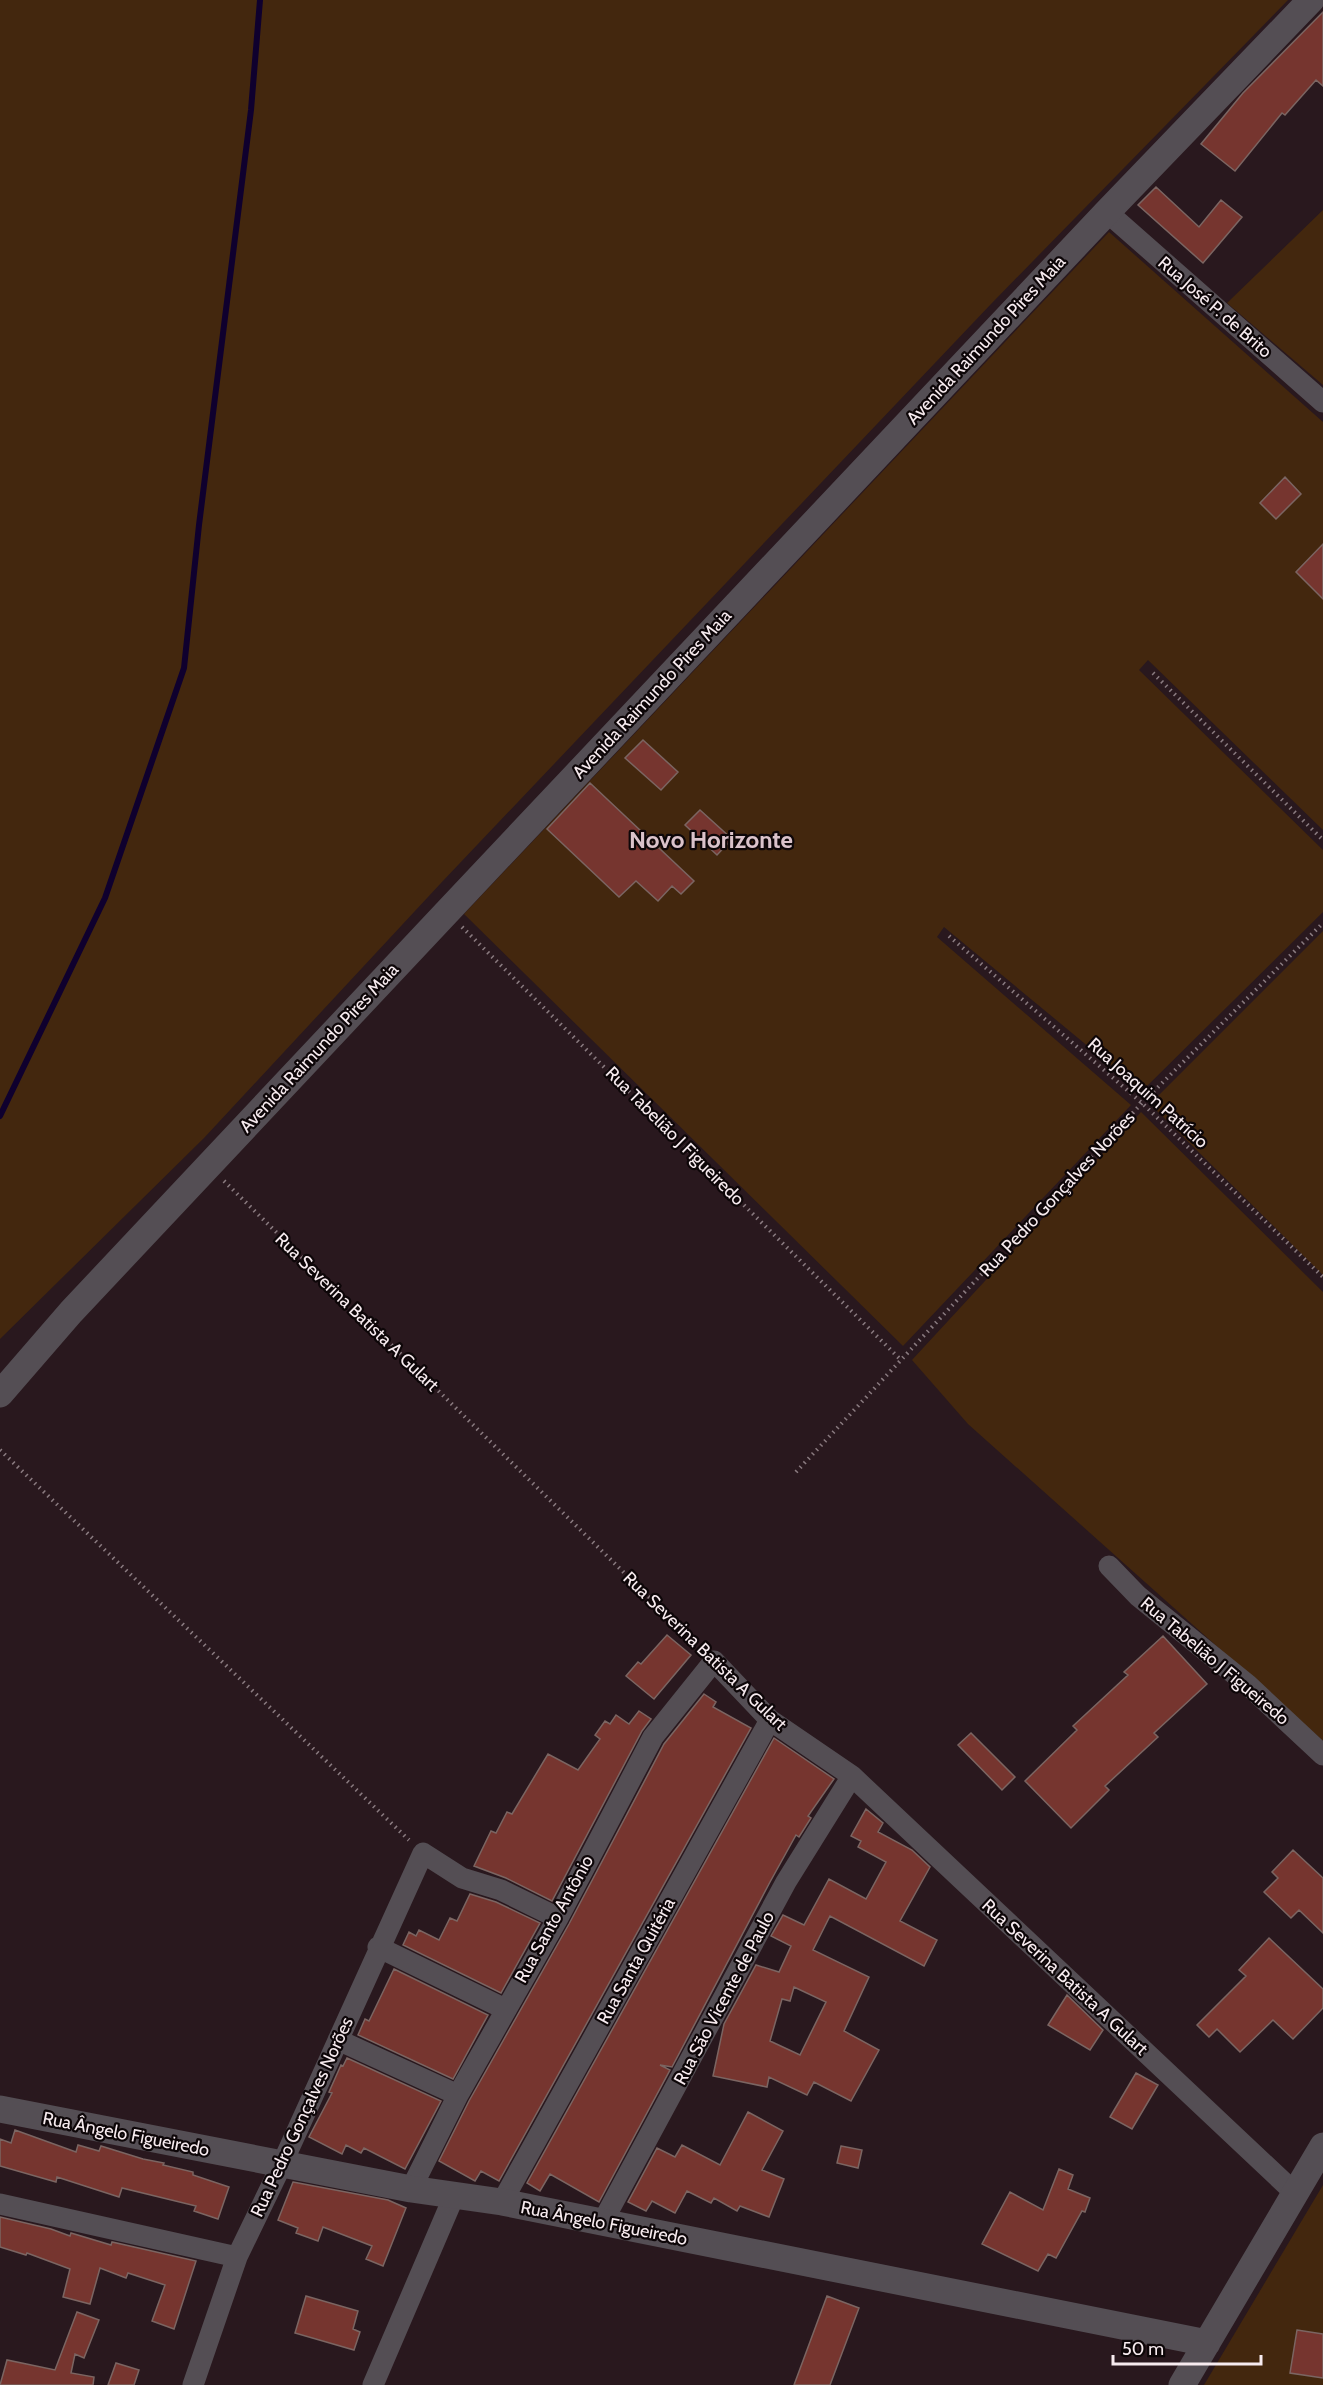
<svg xmlns="http://www.w3.org/2000/svg" width="1323" height="2385" font-family="Cabin,sans-serif">
	<rect width="100%" height="100%" fill="#29181e"/>
	<!-- green -->
	<path fill="#43270e" d="M0 0H1288L991 304 441 883 204 1138 0 1339Z
		M1323 210V385L1227 303Z
		M1109 232 1323 422V830L1148 660 1139 670 1323 850V912L1142 1091 944 927 937 937 1131 1105 903 1346 464 914Z
		M1323 931V1275L1150 1104Z
		M1141 1112 1323 1292V1741L968 1424 912 1360Z
		M1323 2185V2385H1204Z"/>
	<g fill="none" stroke-linecap="round" stroke-linejoin="round">
		<!-- stream -->
		<path stroke="#0f002e" stroke-width="6" d="M0 1116 105 898 184 668 199 525 251 110 260 0"/>
	</g>
	<!-- building -->
	<path fill="#76352f" stroke="#7b6562" stroke-width="1.5" fill-rule="evenodd" d="M1323 12V86L1316 80 1285 115 1282 113 1235 171 1201 144 1243 93Z
		M1156 187 1199 227 1221 200 1242 217 1203 263 1138 205Z
		M1285 477 1301 494 1276 519 1260 503Z
		M1323 544V599L1296 572Z
		M643 740 678 772 661 790 625 758Z
		M590 783 694 881 681 894 672 886 658 901 636 881 619 897 547 829Z
		M700 810 732 839 717 855 685 825Z
		M667 1635 691 1655 654 1699 626 1676 638 1662 641 1664Z
		M1163 1636 1207 1684 1154 1733 1158 1737 1105 1786 1109 1790 1071 1828 1025 1781 1077 1730 1073 1726 1128 1675 1124 1672Z
		M704 1694 716 1702 713 1707 751 1728 499 2181 481 2171 475 2181 439 2161 469 2101 569 1924 664 1744Z
		M639 1711 651 1719 642 1731 552 1901 506 1878 474 1866 491 1831 496 1833 507 1812 512 1814 548 1754 578 1770 600 1739 595 1735 605 1721 610 1724 616 1715 629 1724Z
		M971 1733 1015 1777 1002 1790 958 1745Z
		M774 1738 834 1779 808 1816 811 1818 799 1837 796 1835 770 1882 672 2067 660 2065 670 2070 599 2202 550 2174 540 2191 527 2183Z
		M866 1809 883 1823 878 1832 912 1850 930 1867 900 1921 937 1940 924 1966 830 1916 813 1950 869 1977 844 2031 879 2050 851 2101 814 2082 807 2095 769 2077 767 2087 713 2076 724 2024 756 1965 779 1972 791 1946 771 1936 783 1915 804 1925 829 1879 866 1899 886 1862 858 1847 861 1841 851 1836ZM794 1987 826 2002 800 2055 770 2041 782 1999 790 2001Z
		M1293 1850 1323 1878V1933L1299 1910 1291 1918 1264 1892 1278 1878 1272 1872Z
		M470 1894 496 1902 540 1923 501 1993 403 1945 409 1932 416 1936 419 1930 439 1940 450 1918 457 1921Z
		M1269 1938 1323 1989V2008L1293 2039 1273 2020 1240 2052 1217 2029 1209 2037 1197 2025 1246 1976 1239 1970Z
		M394 1969 488 2015 453 2079 358 2035 365 2019 369 2021Z
		M1067 1995 1103 2030 1090 2050 1048 2025Z
		M347 2058 441 2101 405 2169 364 2148 361 2153 346 2145 342 2154 309 2137 332 2093 329 2092 341 2065 343 2066Z
		M1136 2073 1158 2085 1132 2129 1110 2117Z
		M748 2112 783 2131 762 2170 784 2179 769 2217 740 2206 737 2211 714 2198 711 2203 687 2191 675 2213 652 2201 646 2211 628 2202 657 2148 675 2157 682 2145 720 2165Z
		M15 2130 76 2152 78 2145 99 2151 101 2146 143 2159 164 2163 163 2165 193 2172V2175L229 2187 218 2219 194 2211 196 2206 122 2188 119 2197 57 2177 56 2182 0 2166V2139L11 2143Z
		M841 2146 862 2150 858 2168 837 2163Z
		M1059 2169 1073 2175 1068 2189 1090 2198 1085 2212 1082 2211 1056 2258 1048 2254 1038 2271 982 2244 1010 2192 1043 2210Z
		M293 2182 388 2200 406 2208 383 2266 366 2259 372 2246 323 2227 318 2241 296 2233 298 2228 278 2220Z
		M0 2217 51 2229 70 2236 71 2233 111 2245 112 2242 196 2261 174 2329 152 2321 165 2285 128 2273 126 2278 100 2268 90 2304 63 2297 70 2269 27 2253 26 2255 0 2247Z
		M306 2296 358 2311 353 2329 360 2332 354 2350 295 2333Z
		M827 2296 859 2308 830 2385H794Z
		M77 2312 99 2320 84 2358 75 2354 71 2373 94 2377 93 2385H0L7 2360 55 2370Z
		M1297 2330 1323 2334V2378L1290 2373Z
		M116 2363 139 2370 134 2385H108Z"/>
	<g fill="none" stroke-linecap="round" stroke-linejoin="round">
		<!-- path -->
		<path stroke="#8a7b80" stroke-width="4" stroke-dasharray="1.5 4.5" stroke-linecap="butt" d="M1153 673 1323 840
			M462 927 902 1361
			M949 936 1142 1103 1323 1277
			M224 1181 701 1648
			M0 1450 409 1840
			M796 1472 1142 1103 1323 923"/>
		<!-- minor -->
		<path stroke="#544e54" stroke-width="21" d="M1107 212 1323 402
			M1109 1566 1138 1596 1248 1685 1323 1755
			M378 1947 505 2009
			M338 2040 458 2095
			M411 2189 458 2095 558 1918 653 1737 714 1661 770 1720 852 1776 1295 2193
			M502 2202 770 1720
			M0 2204 237 2257
			M602 2223 786 1882 852 1776
			M193 2385 237 2257 282 2164 423 1853 462 1878 501 1890 558 1918
			M373 2385 454 2196"/>
		<!-- tertiary -->
		<path stroke="#544e54" stroke-width="27" d="M0 1394 71 1312 447 912 1107 212 1311 0
			M0 2109 411 2189 502 2202 1207 2343
			M1182 2385 1323 2146"/>
	</g>
	<g text-anchor="middle" stroke-width="4.5" stroke-linejoin="round" paint-order="stroke">
		<!-- street labels -->
		<g font-size="18" fill="#f7ebef" stroke="#0d0608">
			<text transform="translate(1215 307) rotate(41)" y="6">Rua José P. de Brito</text>
			<text transform="translate(986 340) rotate(-47)" y="6">Avenida Raimundo Pires Maia</text>
			<text transform="translate(652 694) rotate(-47)" y="6">Avenida Raimundo Pires Maia</text>
			<text transform="translate(319 1048) rotate(-47)" y="6">Avenida Raimundo Pires Maia</text>
			<text transform="translate(1148 1093) rotate(42)" y="6">Rua Joaquim Patrício</text>
			<text transform="translate(675 1136) rotate(45)" y="6">Rua Tabelião J Figueiredo</text>
			<text transform="translate(1057 1194) rotate(-47)" y="6">Rua Pedro Gonçalves Norões</text>
			<text transform="translate(357 1312) rotate(44)" y="6">Rua Severina Batista A Gulart</text>
			<text transform="translate(705 1651) rotate(44)" y="6">Rua Severina Batista A Gulart</text>
			<text transform="translate(1215 1661) rotate(40)" y="6">Rua Tabelião J Figueiredo</text>
			<text transform="translate(554 1919) rotate(-61)" y="6">Rua Santo Antônio</text>
			<text transform="translate(636 1961) rotate(-61)" y="6">Rua Santa Quitéria</text>
			<text transform="translate(1065 1977) rotate(43)" y="6">Rua Severina Batista A Gulart</text>
			<text transform="translate(724 1998) rotate(-62)" y="6">Rua São Vicente de Paulo</text>
			<text transform="translate(302 2117) rotate(-65)" y="6">Rua Pedro Gonçalves Norões</text>
			<text transform="translate(126 2134) rotate(11)" y="6">Rua Ângelo Figueiredo</text>
			<text transform="translate(604 2223) rotate(11)" y="6">Rua Ângelo Figueiredo</text>
		</g>
		<!-- district labels -->
		<g font-size="24" font-weight="bold" fill="#dac2ca" stroke="#0d0608">
			<text x="711" y="848">Novo Horizonte</text>
		</g>
	</g>
	<!-- scale -->
	<path d="M1113 2355v9h148v-9" fill="none" stroke="#f7ebef" stroke-width="3"/>
	<text x="1122" y="2355" font-size="18" fill="#f7ebef" stroke="#0d0608" stroke-width="4.5" paint-order="stroke">50 m</text>
</svg>
